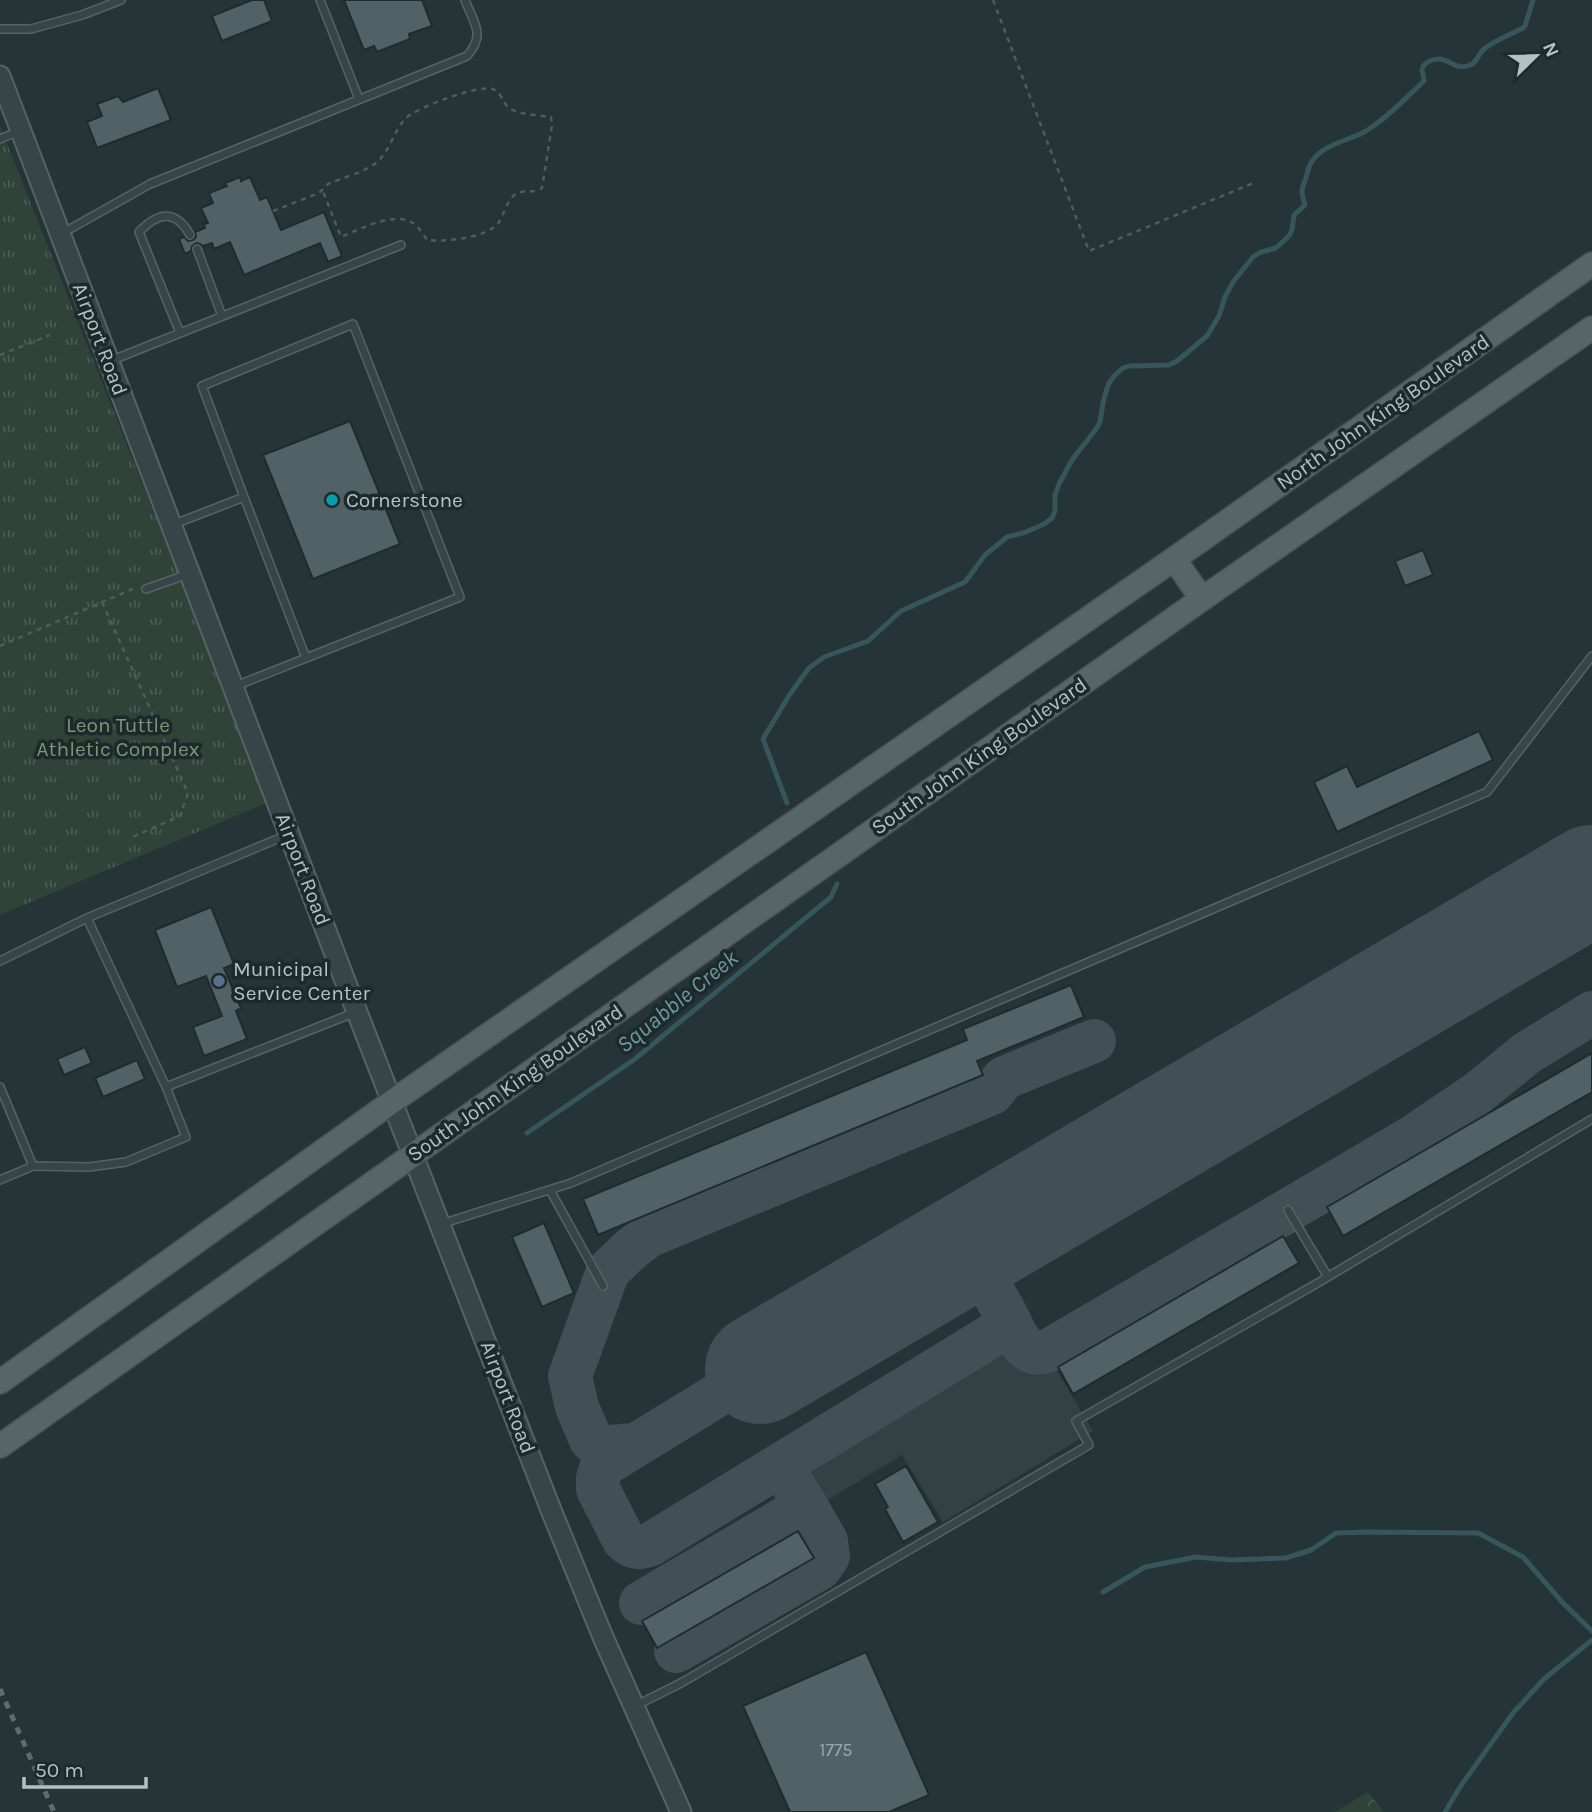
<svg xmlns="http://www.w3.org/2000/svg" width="1592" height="1812" font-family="Karla,sans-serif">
	<defs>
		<pattern id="forest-crowns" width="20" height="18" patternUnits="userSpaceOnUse" patternTransform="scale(1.75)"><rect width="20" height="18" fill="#2f4339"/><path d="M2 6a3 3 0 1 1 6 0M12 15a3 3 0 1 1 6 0" fill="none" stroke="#4b5c54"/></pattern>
		<pattern id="park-tufts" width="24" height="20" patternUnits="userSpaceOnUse" patternTransform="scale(1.75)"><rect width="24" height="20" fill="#2f4339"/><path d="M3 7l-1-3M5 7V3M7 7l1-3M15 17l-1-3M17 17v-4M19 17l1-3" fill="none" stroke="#4b5c54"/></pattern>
	</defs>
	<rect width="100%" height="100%" fill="#243437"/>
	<!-- airport -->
	<path fill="#324144" d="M1021 1311 1093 1431 943 1522 902 1455 798 1518 766 1465Z"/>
	<!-- forest -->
	<path fill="url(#forest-crowns)" d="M1368 1792 1384 1812H1335Z"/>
	<!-- park -->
	<path fill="url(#park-tufts)" d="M0 126 269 802 0 915Z"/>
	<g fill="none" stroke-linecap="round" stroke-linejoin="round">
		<!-- stream -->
		<path stroke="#38555a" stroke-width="5" d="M787 803 763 739 790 694 809 668 824 657 868 641 901 611 965 582 985 555 1007 537 1026 532 1044 524 1052 518 1055 511V495L1059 484 1072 460 1096 429 1100 422 1103 403 1108 385 1114 376 1123 368 1129 366 1169 365 1177 361 1207 336 1219 316 1225 297 1233 282 1253 257 1261 252 1276 248 1289 236 1292 230 1294 215 1305 205C1299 185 1303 190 1307 174 1312 145 1345 143 1366 131 1388 117 1406 98 1424 81 1424 80 1422 70 1422 70 1423 61 1437 57 1444 60 1454 63 1457 70 1470 65 1477 63 1478 54 1484 49 1495 40 1510 35 1523 28L1525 26 1533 0
			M527 1133 635 1059 831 897 837 884
			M1103 1592 1145 1567 1196 1557 1232 1560 1286 1558 1311 1550 1336 1533 1370 1532 1478 1533 1523 1557 1563 1603 1592 1631
			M1445 1812 1460 1787 1513 1713 1544 1679 1592 1640"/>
		<!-- taxiway -->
		<path stroke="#405054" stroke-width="44" d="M1004 1311C1015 1331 1022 1361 1050 1350L1413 1137 1475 1095 1527 1053 1592 1013
			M760 1369 602 1466 598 1478V1489L624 1540C632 1548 640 1549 651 1544L996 1333 1004 1320V1311L968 1248
			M635 1445 608 1447 599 1446 591 1440 577 1407 570 1376 608 1271 631 1249 648 1236 992 1093 1004 1078 1094 1041
			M641 1603 806 1506 781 1465
			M676 1651 820 1568 828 1556 826 1541 806 1506"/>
		<!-- runway -->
		<path stroke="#405054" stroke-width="110" d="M760 1369 1592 880"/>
	</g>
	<!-- building -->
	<path fill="#506265" stroke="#1f2c2e" stroke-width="2" d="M252 0H264L272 21 222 41 212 16Z
		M344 0H422L432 26 409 34 410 39 377 52 374 46 364 50Z
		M158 88 171 120 97 148 87 122 102 116 97 104 118 96 123 102Z
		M240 177 241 181 250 177 260 200 267 197 281 230 324 212 342 256 328 262 320 243 244 275 230 242 214 249 212 243 203 246 200 244 196 243 192 246 191 251 185 254 179 239 184 237 188 241 193 240 196 237 195 232 205 228 204 224 208 223 201 208 213 203 209 193 227 186 225 183Z
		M350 421 400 544 313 579 263 455Z
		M1423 550 1433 575 1405 586 1395 561Z
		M1479 731 1493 760 1337 832 1314 782 1347 766 1357 787Z
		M211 907 234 964 224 968 241 1008 236 1011 247 1039 204 1056 193 1027 222 1016 206 976 177 987 155 930Z
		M1071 985 1084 1017 977 1061 983 1075 598 1235 583 1199 967 1040 963 1029Z
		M85 1047 92 1063 64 1075 57 1059Z
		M1592 1053V1092L1343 1236 1327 1207Z
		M137 1060 145 1079 103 1097 95 1078Z
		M544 1223 574 1293 542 1307 512 1237Z
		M1283 1236 1299 1263 1073 1394 1058 1367Z
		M906 1466 938 1522 903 1542 885 1509 888 1507 875 1484Z
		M798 1531 814 1558 657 1648 642 1621Z
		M866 1652 929 1795 889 1812H790L743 1706Z"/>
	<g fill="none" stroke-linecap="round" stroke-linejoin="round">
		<!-- service casing -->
		<g stroke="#566365" stroke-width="10">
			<path id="service" d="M320 0 359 99
				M0 29H31L82 15 121 0
				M0 139 19 131
				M61 234 150 184 467 56C486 34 474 24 465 0
				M197 249 222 316
				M180 333 139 232C157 213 175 208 190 235
				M110 361 401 245
				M244 497 306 658
				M172 525 244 497 202 386 353 324 460 597 233 687
				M146 589 188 574
				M87 918 166 1087
				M0 961 87 918 287 835
				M0 1087 33 1166
				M0 1180 33 1166 89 1167 126 1162 186 1137 166 1087 356 1012
				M550 1190 603 1286
				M1288 1210 1328 1277
				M441 1224 571 1183 1487 792 1592 656
				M635 1706 681 1683 1089 1445 1076 1421 1316 1284 1592 1119"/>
		</g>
		<!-- tertiary casing -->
		<g stroke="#566365" stroke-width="23">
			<path id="tertiary" d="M0 76 357 1012 551 1510 603 1637 681 1812"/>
		</g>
		<!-- primary casing -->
		<g stroke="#445154" stroke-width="26">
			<path id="primary" d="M1174 559 1202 599
				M0 1382 393 1101 1174 559 1592 264
				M0 1446 1202 599 1592 328"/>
		</g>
		<!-- path -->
		<path stroke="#4d5e59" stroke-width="2.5" stroke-dasharray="5 5" stroke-linecap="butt" d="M993 0 1089 251 1256 182
			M273 211 319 193 328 184C341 178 366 172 377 162 390 151 394 130 406 118 418 107 477 85 492 89 502 91 502 103 509 108 519 115 539 115 551 117L552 125 542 188C534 194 525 189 516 194 508 198 504 214 499 222 489 238 444 242 427 240 424 235 420 230 417 226 398 208 361 229 341 237L322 189
			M0 355 50 335
			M102 602 188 793 180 816 130 838
			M0 646 135 588"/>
		<!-- service -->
		<use href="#service" stroke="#384548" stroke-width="7"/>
		<!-- tertiary -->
		<use href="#tertiary" stroke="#384548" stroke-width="19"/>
		<!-- primary -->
		<use href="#primary" stroke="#566567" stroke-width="23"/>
		<!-- rail -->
		<path stroke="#5c6d70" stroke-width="5" stroke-dasharray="7 7" stroke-linecap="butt" d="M0 1689 54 1812"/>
	</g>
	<!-- markers -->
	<circle fill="#0f9aa8" stroke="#1d2a2c" stroke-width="2.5" cx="332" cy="500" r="7"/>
	<circle fill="#5c6f8a" stroke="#1d2a2c" stroke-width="2.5" cx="219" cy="981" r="7"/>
	<g text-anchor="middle" stroke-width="7" stroke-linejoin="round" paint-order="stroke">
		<!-- number labels -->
		<g font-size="18" fill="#9aa9ac">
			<text x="836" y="1756">1775</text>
		</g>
		<!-- street labels -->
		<g font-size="21" fill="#b3c1c4" stroke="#1d2a2c">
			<text transform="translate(100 339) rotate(69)" y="7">Airport Road</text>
			<text transform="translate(1383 412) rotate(-35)" y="7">North John King Boulevard</text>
			<text transform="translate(979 756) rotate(-35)" y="7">South John King Boulevard</text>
			<text transform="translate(303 869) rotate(69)" y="7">Airport Road</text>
			<text transform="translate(515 1083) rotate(-35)" y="7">South John King Boulevard</text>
			<text transform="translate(508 1397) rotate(69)" y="7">Airport Road</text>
		</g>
		<!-- poi labels -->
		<g font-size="21" fill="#b3c1c4" stroke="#1d2a2c" text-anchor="start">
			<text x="346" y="507">Cornerstone</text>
			<text x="233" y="976">Municipal<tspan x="233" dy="24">Service Center</tspan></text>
		</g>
		<!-- park labels -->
		<g font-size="21" fill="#7b9674" stroke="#1d2a2c">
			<text x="118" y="732">Leon Tuttle<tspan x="118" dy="24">Athletic Complex</tspan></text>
		</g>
		<!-- water labels -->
		<g font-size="23" font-style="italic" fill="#70989e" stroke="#1d2a2c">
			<text transform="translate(677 1001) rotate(-39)" y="8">Squabble Creek</text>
		</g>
	</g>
	<!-- north arrow -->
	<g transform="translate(1536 56) rotate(67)" stroke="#1d2a2c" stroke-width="5" paint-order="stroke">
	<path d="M0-5L12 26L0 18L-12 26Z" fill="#b3c1c4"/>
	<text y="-10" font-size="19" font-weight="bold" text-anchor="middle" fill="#b3c1c4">N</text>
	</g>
	<!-- scale -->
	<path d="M24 1777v10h122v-10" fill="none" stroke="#b3c1c4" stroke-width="3.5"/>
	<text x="35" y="1777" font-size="21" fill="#b3c1c4" stroke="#1d2a2c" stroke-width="5" paint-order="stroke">50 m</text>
</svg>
